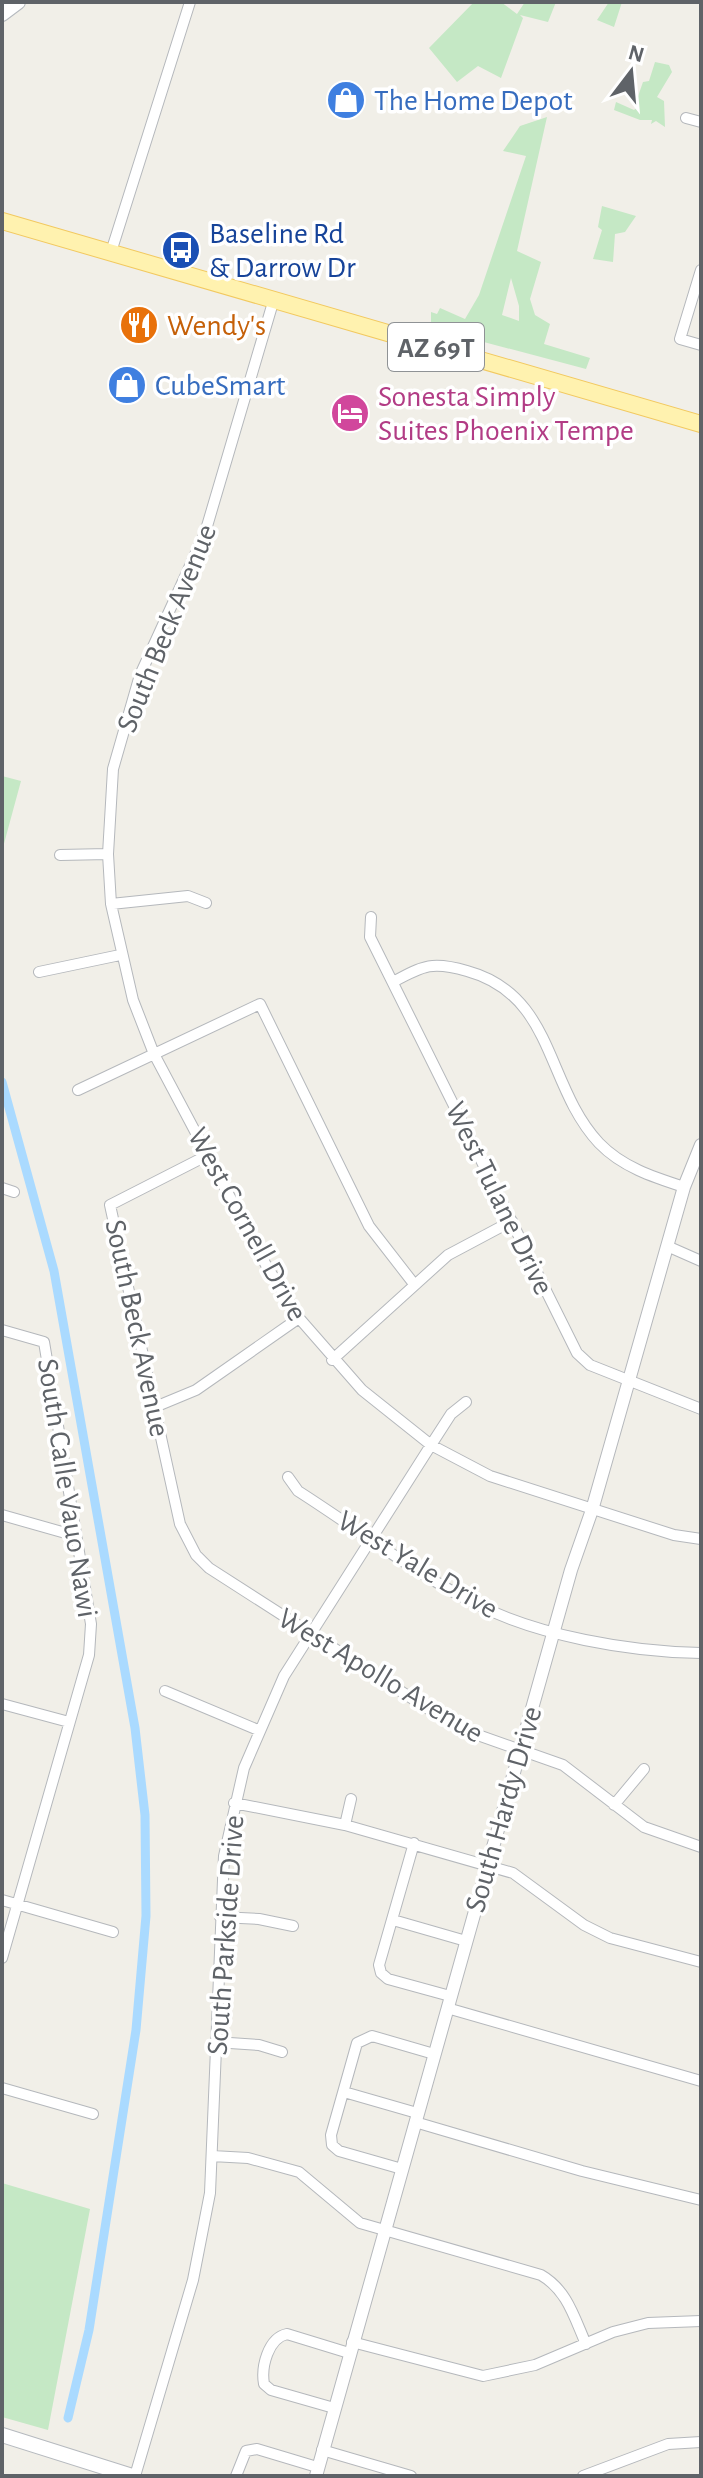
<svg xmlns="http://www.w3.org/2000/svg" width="703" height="2478" font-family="'Alegreya Sans',sans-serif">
	<rect width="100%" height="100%" fill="#f1efe8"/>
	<!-- green -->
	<path fill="#c5e8c5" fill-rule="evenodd" d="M474 2H501L517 14 525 2H556L548 22 520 15 523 18 501 78 478 66 457 82 429 48Z
		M609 2H622L614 27 597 20Z
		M655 62 669 65 672 72 657 97 664 101 665 127 656 121 651 124 652 120H640L614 110 616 102 634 110 639 106 636 102 643 82 649 81Z
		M547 117 517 251 541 262 530 299 535 315 550 324 544 344 590 358 586 369 431 328V312L437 314 440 308 465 319 479 295 526 156 503 151 520 126ZM511 278 519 306V321L502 315Z
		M602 206 636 216 625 232 615 234 613 262 593 259 602 230 598 227Z
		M2 776 21 781 2 851Z
		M2 2183 90 2209 48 2430 2 2417Z"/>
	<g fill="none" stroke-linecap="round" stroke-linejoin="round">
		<!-- canal -->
		<path stroke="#aadaff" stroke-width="9" d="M2 1082 54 1271 135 1728 145 1815 146 1916 136 2030 89 2330 68 2418"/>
		<!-- minor casing -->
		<g stroke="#b5b8bc" stroke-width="12">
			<path id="minor" d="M686 118 701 122
				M111 252 190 2
				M701 270 680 339 701 345
				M274 299 205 533 140 675 113 769 108 854 111 904 133 1000 154 1054 266 1265 299 1318 362 1390 431 1445 490 1476 674 1535 701 1539
				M60 855 108 854
				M111 904 188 896 206 903
				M371 917 370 937 577 1353 590 1365 701 1409
				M39 972 120 955
				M393 982C424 965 433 961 467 971 555 995 545 1085 599 1143 622 1167 653 1177 684 1187
				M78 1090 260 1004 369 1226 414 1284
				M208 1155 110 1205 180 1524 196 1555 209 1568 458 1728 563 1765 644 1827 701 1847
				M2 1188 14 1192
				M667 1246 701 1261
				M2 1330 44 1342 91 1624 89 1655 2 1958
				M332 1360 448 1255 512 1221
				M155 1407 196 1390 299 1318
				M288 1477 298 1491C356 1528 413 1572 474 1603 538 1636 630 1652 701 1653
				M2 1515 76 1536
				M165 1691 258 1730
				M2 1704 69 1722
				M234 1803 345 1825 513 1873 584 1925 610 1938 701 1962
				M614 1805 644 1769
				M345 1825 351 1799
				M414 1843 379 1965 381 1973 388 1979 450 1996
				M2 1900 113 1932
				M220 1917 259 1919 293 1926
				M393 1920 466 1941
				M447 2008 701 2081
				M215 2042 259 2045 282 2052
				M2 2088 93 2114
				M344 2092 417 2113
				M415 2122 582 2171 701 2200
				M212 2156 248 2158 299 2172 360 2223 541 2275C567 2290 574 2317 586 2344
				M402 2169 339 2151 332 2145 331 2135 357 2043 372 2036 434 2054
				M352 2342 483 2376 535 2365 613 2332 648 2323 701 2321
				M334 2408 271 2390 264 2384C261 2367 268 2338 287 2334L349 2353
				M322 2450 411 2476
				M135 2476 193 2280 210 2193 224 1856 244 1768 284 1676 431 1445 451 1414 466 1402
				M236 2476 246 2451 257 2449 317 2467
				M583 2476 668 2444 701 2442"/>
		</g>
		<!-- tertiary casing -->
		<g stroke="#b5b8bc" stroke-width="14">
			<path id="tertiary" d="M316 2476 571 1570 592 1510 684 1187 701 1145"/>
		</g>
		<!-- secondary casing -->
		<g stroke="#b6babf" stroke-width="16">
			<path id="secondary" d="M2 14 18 2
				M2 2435 132 2476"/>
		</g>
		<!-- primary casing -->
		<g stroke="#f2c960" stroke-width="18">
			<path id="primary" d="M2 221 701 424"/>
		</g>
		<!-- minor -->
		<use href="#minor" stroke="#fff" stroke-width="10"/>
		<!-- tertiary -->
		<use href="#tertiary" stroke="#fff" stroke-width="12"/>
		<!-- secondary -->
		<use href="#secondary" stroke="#fff" stroke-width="14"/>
		<!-- primary -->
		<use href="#primary" stroke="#fff2af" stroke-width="16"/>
	</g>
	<!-- icons -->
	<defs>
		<g id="shop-disc" transform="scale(2)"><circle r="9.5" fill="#3f7fe0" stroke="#fff"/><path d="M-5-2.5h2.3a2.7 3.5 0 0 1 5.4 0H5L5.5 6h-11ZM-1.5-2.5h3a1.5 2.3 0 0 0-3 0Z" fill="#fff"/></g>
		<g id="bus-disc" transform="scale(2)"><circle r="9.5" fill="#1a4fb4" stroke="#fff"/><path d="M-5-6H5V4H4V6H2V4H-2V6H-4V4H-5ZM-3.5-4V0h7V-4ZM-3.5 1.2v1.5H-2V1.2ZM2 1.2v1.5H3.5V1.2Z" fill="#fff"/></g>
		<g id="restaurant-disc" transform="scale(2)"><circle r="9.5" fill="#e8710a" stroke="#fff"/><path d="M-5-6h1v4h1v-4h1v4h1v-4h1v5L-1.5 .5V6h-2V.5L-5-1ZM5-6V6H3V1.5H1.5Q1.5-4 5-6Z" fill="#fff"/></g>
		<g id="hotel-disc" transform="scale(2)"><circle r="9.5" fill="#d1479c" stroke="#fff"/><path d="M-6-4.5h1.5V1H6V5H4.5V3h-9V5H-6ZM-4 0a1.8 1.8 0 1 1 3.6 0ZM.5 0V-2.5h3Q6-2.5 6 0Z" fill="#fff"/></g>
	</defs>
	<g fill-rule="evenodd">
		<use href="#shop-disc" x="346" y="100"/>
		<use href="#bus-disc" x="181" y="250"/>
		<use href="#restaurant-disc" x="139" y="325"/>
		<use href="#shop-disc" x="127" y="385"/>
		<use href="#hotel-disc" x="350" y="413"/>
	</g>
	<g text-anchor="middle" stroke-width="7" stroke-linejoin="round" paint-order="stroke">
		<!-- shield labels -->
		<rect fill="#fff" stroke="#8f9295" stroke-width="2" x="388" y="323" width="96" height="48" rx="6"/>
		<g font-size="28" font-weight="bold" fill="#5f6368">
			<text x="436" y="357">AZ 69T</text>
		</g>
		<!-- shop labels -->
		<g font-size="30" fill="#366cbe" stroke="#fff" text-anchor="start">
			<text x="374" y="110">The Home Depot</text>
			<text x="155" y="395">CubeSmart</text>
		</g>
		<!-- transit labels -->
		<g font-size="30" fill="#164399" stroke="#fff" text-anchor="start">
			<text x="209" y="243">Baseline Rd<tspan x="209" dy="34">&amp; Darrow Dr</tspan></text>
		</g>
		<!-- food labels -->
		<g font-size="30" fill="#c56008" stroke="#fff" text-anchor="start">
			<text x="167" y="335">Wendy's</text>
		</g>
		<!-- hotel labels -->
		<g font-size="30" fill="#b23c85" stroke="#fff" text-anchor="start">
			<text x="378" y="406">Sonesta Simply<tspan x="378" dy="34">Suites Phoenix Tempe</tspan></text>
		</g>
		<!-- street labels -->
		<g font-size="30" fill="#5f6368" stroke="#fff">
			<text transform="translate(166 628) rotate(-68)" y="10">South Beck Avenue</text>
			<text transform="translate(500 1198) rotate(64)" y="10">West Tulane Drive</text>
			<text transform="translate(248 1224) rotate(61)" y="10">West Cornell Drive</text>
			<text transform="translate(138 1328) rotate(78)" y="10">South Beck Avenue</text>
			<text transform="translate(68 1488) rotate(81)" y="10">South Calle Vauo Nawi</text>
			<text transform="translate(418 1564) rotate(31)" y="10">West Yale Drive</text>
			<text transform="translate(381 1675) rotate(31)" y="10">West Apollo Avenue</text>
			<text transform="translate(503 1809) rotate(-74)" y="10">South Hardy Drive</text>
			<text transform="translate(225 1935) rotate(-86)" y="10">South Parkside Drive</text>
		</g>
	</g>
	<!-- border -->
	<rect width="703" height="2478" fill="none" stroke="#5f6368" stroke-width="8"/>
	<!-- north arrow -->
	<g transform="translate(631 72) rotate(16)" stroke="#ffffff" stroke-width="6" paint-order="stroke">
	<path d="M0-6L14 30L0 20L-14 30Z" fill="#5f6368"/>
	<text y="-12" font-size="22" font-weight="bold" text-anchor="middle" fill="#5f6368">N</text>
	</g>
</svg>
